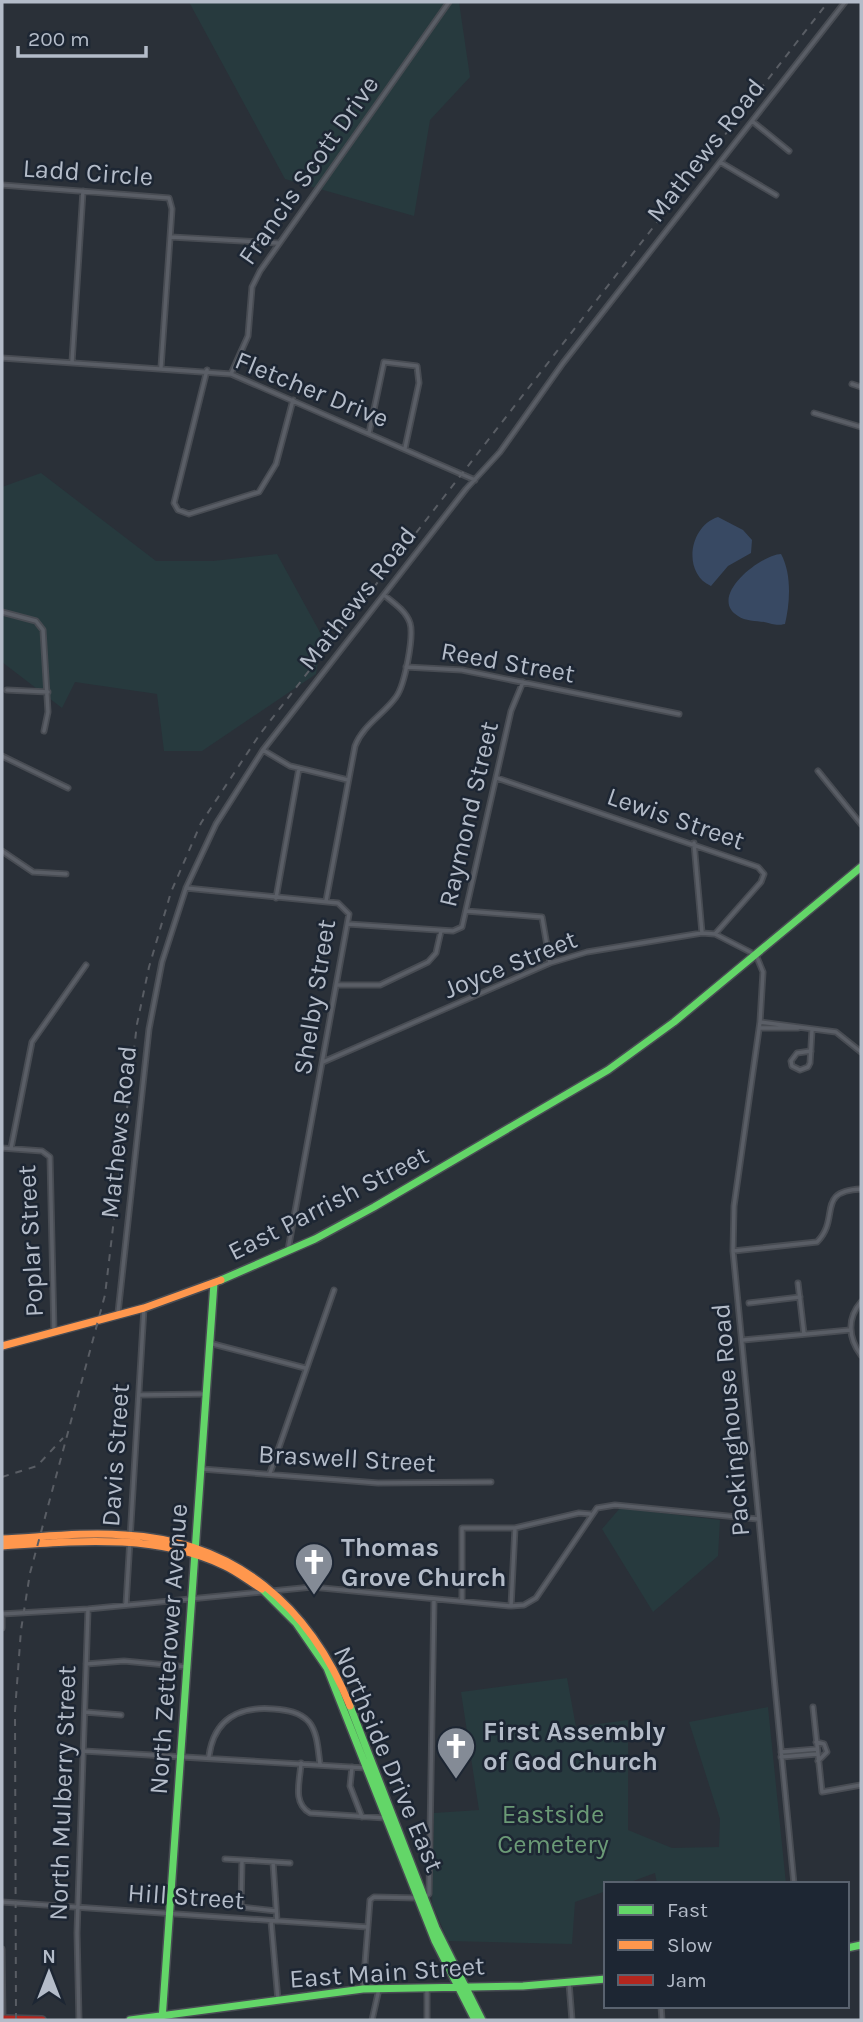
<svg xmlns="http://www.w3.org/2000/svg" width="863" height="2022" font-family="Karla,sans-serif">
	<rect width="100%" height="100%" fill="#2a3038"/>
	<!-- green -->
	<path fill="#273a3e" d="M189 2H459L470 77 430 120 414 216 285 179Z
		M41 473 156 561H213L277 554 322 636 316 674 202 751H164L157 694 75 682 62 708 2 662V487Z
		M620 1508 720 1520 718 1556 653 1612 602 1529Z
		M567 1678 576 1727 628 1720V1830L672 1848 719 1847 720 1819 689 1722 768 1707 786 1884H657L655 1873 625 1884H606V1891L575 1902 572 1944 448 1941 432 1903 434 1813 479 1810 461 1692Z"/>
	<!-- water -->
	<path fill="#384963" d="M718 517 743 530 752 540 751 553 728 566 711 586C682 573 689 526 718 517Z
		M781 554C792 574 790 603 785 624 776 626 773 624 764 622 756 621 745 621 738 616 707 597 760 555 781 554Z"/>
	<g fill="none" stroke-linecap="round" stroke-linejoin="round">
		<!-- street casing -->
		<g stroke="#484c53" stroke-width="7">
			<path id="street" d="M752 121 789 151
				M720 162 776 195
				M2 185 169 198 172 209 161 367
				M171 237 278 243
				M2 358 231 374 475 480
				M72 362 83 191
				M207 370 174 503 178 510 189 514 259 492 276 464 293 400
				M231 374 248 336 252 287 260 271 449 2
				M852 384 861 387
				M814 413 861 427
				M369 433 384 362 417 366 419 383 405 448
				M2 612 36 621 43 630 48 712 44 731
				M406 667 462 670 679 714
				M7 690 48 692
				M263 750 290 766 348 780
				M2 756 68 788
				M818 771 861 824
				M497 778 758 867 764 874 761 882 715 934
				M694 843 702 933
				M2 851 33 872 66 874
				M186 888 338 903 349 914 288 1250
				M276 898 299 768
				M326 901 355 746C363 725 384 714 396 697 405 685 414 636 410 623 406 611 394 603 384 595
				M466 911 542 917 550 963
				M348 924 453 931 462 927 511 711 523 682
				M336 985H380L428 962 436 953 441 931
				M760 1022 836 1032 861 1052
				M760 1028H798
				M811 1051 797 1053 791 1061 792 1066 800 1070 808 1067 810 1063 812 1030
				M323 1062 550 963 587 952 702 933 715 934 756 955 763 972 760 1022 734 1206 733 1251 794 1884
				M2 1148 42 1151 50 1157 54 1332
				M11 1148 32 1042 86 965
				M733 1251 817 1242C841 1218 815 1191 861 1189
				M798 1283 804 1334
				M861 1302C847 1318 848 1338 861 1355
				M749 1303 800 1297
				M118 1313 149 1029 162 962 186 888 216 824 263 750 466 489 500 452 563 363 845 2
				M743 1340 850 1330
				M209 1343 305 1368
				M139 1395 206 1394
				M202 1469 378 1483 491 1482
				M270 1473 334 1290
				M272 1591 312 1587 511 1606 524 1605 536 1598 597 1508 615 1505 758 1519
				M462 1601V1528H515L579 1513 590 1514
				M126 1605 144 1308
				M511 1606 515 1528
				M2 1614 88 1609 261 1592
				M2 1628V1614
				M86 1664 124 1661 188 1667
				M813 1707 822 1792 861 1785
				M85 1712 121 1715
				M816 1742 824 1744 827 1752 818 1761
				M84 1751 366 1768
				M781 1752 817 1749
				M209 1756C214 1719 239 1706 274 1709 287 1710 300 1712 309 1722 318 1733 318 1751 320 1764
				M781 1757 817 1754
				M301 1763C300 1781 292 1803 310 1813L385 1818
				M352 1767 350 1786 362 1817
				M225 1859 242 1860
				M273 1862 277 1921
				M425 1897 429 1894 434 1599
				M2 1902 367 1927
				M276 1911 241 1907 242 1860 290 1863
				M271 1921 278 2000
				M2 1949 3 2020
				M569 1983 572 2020
				M363 1989 370 1900 374 1897 417 1898
				M661 2006 662 2020
				M79 2020 77 1933 88 1610
				M372 2020 379 1989
				M427 2020V1989"/>
		</g>
		<!-- fast casing -->
		<g stroke="#484c53" stroke-width="10">
			<path id="fast" d="M221 1280 315 1239 374 1207 608 1070 674 1022 861 867
				M262 1589 296 1623 327 1668 435 1941 475 2020
				M350 1706 436 1928 482 2020
				M847 1948 861 1945
				M130 2020 363 1989 523 1986 606 1979
				M162 2020 214 1283"/>
		</g>
		<!-- slow casing -->
		<g stroke="#484c53" stroke-width="10">
			<path id="slow" d="M2 1346 144 1308 221 1280
				M2 1539C43 1537 84 1532 125 1535 235 1541 310 1606 350 1706
				M2 1546C76 1541 156 1533 225 1566 238 1572 250 1582 262 1589"/>
		</g>
		<!-- jam casing -->
		<g stroke="#484c53" stroke-width="10">
			<path id="jam" d="M2 2019 42 2020"/>
		</g>
		<!-- street -->
		<use href="#street" stroke="#5a5e66" stroke-width="3.5"/>
		<!-- fast -->
		<use href="#fast" stroke="#63d668" stroke-width="7"/>
		<!-- slow -->
		<use href="#slow" stroke="#ff974d" stroke-width="7"/>
		<!-- jam -->
		<use href="#jam" stroke="#b3261e" stroke-width="7"/>
		<!-- rail -->
		<path stroke="#595d64" stroke-width="2" stroke-dasharray="7 7" stroke-linecap="butt" d="M2 1477 37 1466 63 1438
			M16 2020 15 1711 21 1630 30 1573 105 1295 137 1024 149 967 171 892 201 823 260 734 828 2"/>
	</g>
	<!-- icons -->
	<defs>
		<g id="church-pin" transform="scale(2.0125)"><path d="M0 17L-7.5 6A9.5 9.5 0 1 1 7.5 6Z" fill="#848b96" stroke="#1d2633"/><path d="M-1.2-6h2.4v3.5h3.3v2.4h-3.3V6h-2.4V-.1h-3.3v-2.4h3.3Z" fill="#fff"/></g>
	</defs>
	<g fill-rule="evenodd">
		<use href="#church-pin" x="314" y="1562"/>
		<use href="#church-pin" x="456" y="1746"/>
	</g>
	<g text-anchor="middle" stroke-width="5" stroke-linejoin="round" paint-order="stroke">
		<!-- street labels -->
		<g font-size="26" fill="#b4bcc9" stroke="#1d2633">
			<text transform="translate(705 150) rotate(-52)" y="9">Mathews Road</text>
			<text transform="translate(308 170) rotate(-55)" y="9">Francis Scott Drive</text>
			<text transform="translate(88 172) rotate(4)" y="9">Ladd Circle</text>
			<text transform="translate(312 389) rotate(22)" y="9">Fletcher Drive</text>
			<text transform="translate(357 598) rotate(-52)" y="9">Mathews Road</text>
			<text transform="translate(508 662) rotate(10)" y="9">Reed Street</text>
			<text transform="translate(468 814) rotate(-77)" y="9">Raymond Street</text>
			<text transform="translate(676 818) rotate(19)" y="9">Lewis Street</text>
			<text transform="translate(510 964) rotate(-22)" y="9">Joyce Street</text>
			<text transform="translate(314 997) rotate(-81)" y="9">Shelby Street</text>
			<text transform="translate(118 1132) rotate(-84)" y="9">Mathews Road</text>
			<text transform="translate(328 1203) rotate(-27)" y="9">East Parrish Street</text>
			<text transform="translate(30 1241) rotate(-93)" y="9">Poplar Street</text>
			<text transform="translate(730 1420) rotate(-95)" y="9">Packinghouse Road</text>
			<text transform="translate(115 1455) rotate(-86)" y="9">Davis Street</text>
			<text transform="translate(347 1458) rotate(3)" y="9">Braswell Street</text>
			<text transform="translate(168 1649) rotate(-86)" y="9">North Zetterower Avenue</text>
			<text transform="translate(389 1759) rotate(67)" y="9">Northside Drive East</text>
			<text transform="translate(62 1793) rotate(-88)" y="9">North Mulberry Street</text>
			<text transform="translate(186 1896) rotate(4)" y="9">Hill Street</text>
			<text transform="translate(387 1972) rotate(-4)" y="9">East Main Street</text>
		</g>
		<!-- poi labels -->
		<g font-size="26" font-weight="bold" fill="#b4bcc9" stroke="#1d2633" text-anchor="start">
			<text x="341" y="1556">Thomas<tspan x="341" dy="30">Grove Church</tspan></text>
			<text x="483" y="1740">First Assembly<tspan x="483" dy="30">of God Church</tspan></text>
		</g>
		<!-- park labels -->
		<g font-size="26" fill="#6b9a76" stroke="#1d2633">
			<text x="553" y="1823">Eastside<tspan x="553" dy="30">Cemetery</tspan></text>
		</g>
	</g>
	<!-- border -->
	<rect width="863" height="2022" fill="none" stroke="#b4bcc9" stroke-width="7"/>
	<!-- legend -->
	<rect x="604" y="1882" width="245" height="126" fill="#1d2633" stroke="#59626f" stroke-width="2"/>
	<rect x="618" y="1905" width="35" height="10" fill="#63d668" stroke="#59626f" stroke-width="2"/>
	<text x="667" y="1917" font-size="21" fill="#b4bcc9">Fast</text>
	<rect x="618" y="1940" width="35" height="10" fill="#ff974d" stroke="#59626f" stroke-width="2"/>
	<text x="667" y="1952" font-size="21" fill="#b4bcc9">Slow</text>
	<rect x="618" y="1975" width="35" height="10" fill="#b3261e" stroke="#59626f" stroke-width="2"/>
	<text x="667" y="1987" font-size="21" fill="#b4bcc9">Jam</text>
	<!-- north arrow -->
	<g transform="translate(49 1973)" stroke="#1d2633" stroke-width="5" paint-order="stroke">
	<path d="M0-5L12 26L0 18L-12 26Z" fill="#b4bcc9"/>
	<text y="-10" font-size="19" font-weight="bold" text-anchor="middle" fill="#b4bcc9">N</text>
	</g>
	<!-- scale -->
	<path d="M18 46v10h128v-10" fill="none" stroke="#b4bcc9" stroke-width="3.5"/>
	<text x="28" y="46" font-size="21" fill="#b4bcc9" stroke="#1d2633" stroke-width="5" paint-order="stroke">200 m</text>
</svg>
